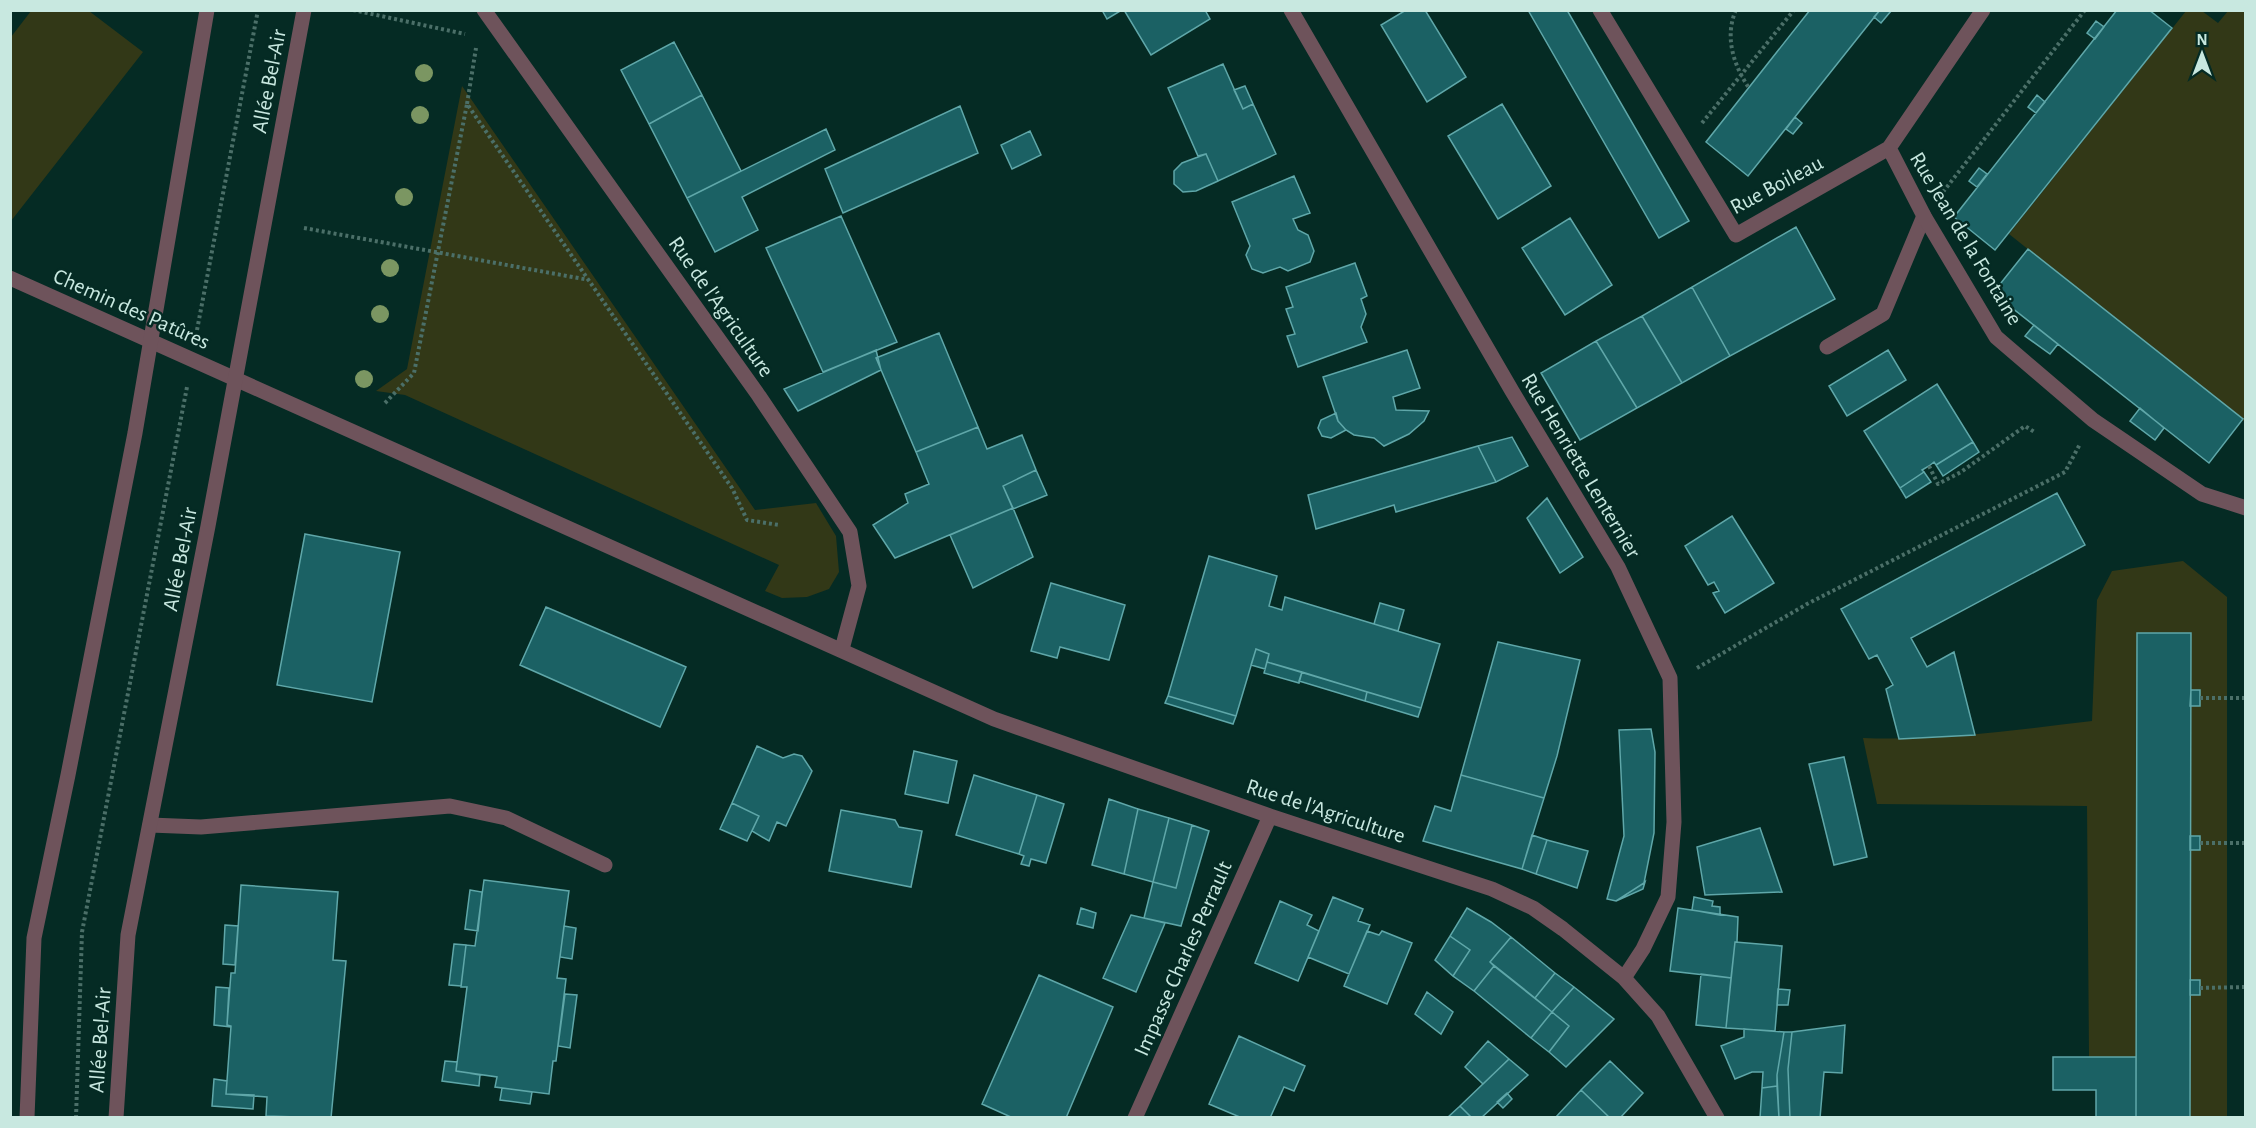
<svg xmlns="http://www.w3.org/2000/svg" width="2256" height="1128" font-family="'Alegreya Sans',sans-serif">
	<rect width="100%" height="100%" fill="#052b24"/>
	<!-- green -->
	<path fill="#323817" d="M31 11H89L143 52 11 221V37Z
		M2186 11H2202L2218 23 2228 11H2245V422L2009 234Z
		M462 86 755 510 816 503 836 536 839 572 829 589 807 597 782 598 765 591 779 565 405 395 376 391 407 369Z
		M2183 561 2227 597V1117H2190V995L2200 994V980H2190V850H2200V836H2190V706H2200V690H2191L2137 634 2136 1057H2089L2087 806 1877 804 1863 738C1940 741 2016 730 2092 721L2097 600 2112 571Z"/>
	<!-- building -->
	<path fill="#1b6164" stroke="#5fa7a9" stroke-width="1.5" d="M1102 10H1122L1107 19Z
		M1124 10H1205L1210 19 1151 55Z
		M1406 10H1425L1466 77 1427 102 1381 25Z
		M1528 10H1567L1689 221 1659 238Z
		M1810 10H1880L1748 176 1706 142Z
		M1880 10 1891 11 1881 23 1874 17Z
		M2117 10H2149L2172 28 1995 250 1954 217Z
		M2096 21 2104 27 2095 39 2087 33Z
		M674 42 702 95 649 124 621 70Z
		M1223 64 1243 109 1253 104 1276 154 1218 181 1206 154 1198 156 1168 88Z
		M1245 86 1253 104 1243 109 1234 90Z
		M702 95 741 171 687 198 649 124Z
		M2037 95 2045 102 2036 113 2028 107Z
		M1502 104 1551 186 1498 219 1448 136Z
		M960 106 978 153 843 213 825 169Z
		M1795 117 1802 123 1793 134 1786 129Z
		M826 129 835 150 742 197 758 230 715 252 687 198Z
		M1030 131 1041 155 1012 169 1001 145Z
		M1206 154 1218 181 1196 191 1183 192 1174 184V171L1182 163Z
		M1979 168 1987 174 1977 187 1969 181Z
		M1294 176 1310 213 1293 219 1298 230 1308 235 1314 251 1310 262 1288 271 1280 267 1263 273 1252 269 1246 255 1250 246 1232 202Z
		M841 216 897 342 823 372 766 248Z
		M1570 218 1612 285 1565 315 1522 248Z
		M1796 227 1835 299 1730 356 1692 287Z
		M2028 249 2243 419 2209 463 1993 293Z
		M1355 263 1367 296 1361 299 1366 314 1361 327 1367 342 1298 367 1287 336 1295 334 1286 309 1293 307 1286 287Z
		M1692 287 1730 356 1682 383 1642 316Z
		M1642 316 1682 383 1637 408 1596 341Z
		M2034 325 2058 344 2050 354 2025 336Z
		M939 333 978 427 916 452 876 358Z
		M1596 341 1637 408 1580 440 1541 373Z
		M876 350 881 370 798 411 784 389Z
		M1407 350 1420 388 1393 397 1396 410 1429 411 1424 421 1409 434 1384 446 1374 438 1354 435 1346 430 1338 421 1323 377Z
		M1888 350 1906 380 1847 416 1829 386Z
		M1937 384 1973 442 1936 465 1934 462 1929 466 1922 470 1924 472 1900 488 1864 431Z
		M2140 408 2164 428 2155 440 2130 421Z
		M1336 413 1338 421 1346 430 1331 438 1322 436 1318 428 1321 420Z
		M978 427 987 449 1022 435 1036 470 1003 486 1013 508 895 558 873 525 908 503 905 494 929 484 916 452Z
		M1512 437 1528 466 1496 482 1478 446Z
		M1973 442 1979 452 1943 476 1936 465Z
		M1478 446 1496 482 1396 512 1394 505 1316 529 1308 495Z
		M1036 470 1047 495 1013 509 1003 486Z
		M1924 472 1931 482 1906 498 1900 488Z
		M2057 493 2085 545 1911 638 1927 667 1954 652 1975 735 1899 739 1886 689 1893 685 1877 655 1869 659 1841 609Z
		M1547 498 1583 557 1560 573 1527 518Z
		M1013 508 1033 557 973 588 950 535Z
		M1732 516 1774 583 1725 613 1713 593 1719 591 1714 582 1708 585 1685 546Z
		M305 534 400 552 372 702 277 685Z
		M1209 556 1277 576 1269 606 1282 610 1285 597 1440 644 1421 708 1267 662 1269 654 1256 649 1236 716 1168 696Z
		M1051 583 1125 605 1109 660 1060 647 1057 658 1031 651Z
		M1380 603 1404 610 1398 631 1374 624Z
		M546 607 686 667 660 727 520 665Z
		M2137 633H2191L2190 1118H2136Z
		M1498 642 1580 660 1557 756 1544 798 1461 775Z
		M1256 649 1269 654 1265 669 1251 665Z
		M1267 662 1302 672 1299 683 1264 673Z
		M1302 672 1367 692 1365 701 1299 681Z
		M2191 690H2200V706H2190Z
		M1367 692 1421 708 1418 717 1365 701Z
		M1168 696 1236 716 1233 724 1165 703Z
		M1651 729 1655 752 1654 833 1644 883 1616 901 1607 899 1624 836 1619 730Z
		M757 746 783 758 794 754 802 756 812 771 786 826 777 822 769 841 752 831 759 816 732 803Z
		M914 751 957 761 948 803 905 794Z
		M1844 757 1867 857 1834 865 1809 764Z
		M974 775 1037 795 1019 854 956 835Z
		M1461 775 1544 798 1522 869 1423 841 1435 806 1451 811Z
		M1037 795 1064 804 1046 863 1031 859 1029 866 1021 864 1024 856 1019 854Z
		M1109 799 1138 809 1124 874 1092 865Z
		M732 803 759 816 747 841 720 829Z
		M1138 809 1169 818 1153 882 1124 874Z
		M841 810 895 820 899 827 922 831 911 887 829 871Z
		M1169 818 1192 825 1176 888 1153 882Z
		M1192 825 1209 831 1181 926 1144 918 1153 882 1176 888Z
		M1760 828 1782 892 1705 895 1697 847Z
		M1532 835 1547 840 1536 874 1522 869Z
		M2190 836H2200V850H2190Z
		M1547 840 1588 851 1577 888 1536 874Z
		M484 880 569 891 557 978 566 979 556 1061H553L549 1094 495 1087 497 1077 456 1071 467 987H461L466 945 475 946Z
		M1645 882 1643 889 1616 901 1644 883Z
		M241 885 338 892 333 960 346 961 331 1118 266 1116 267 1097 226 1094 231 1026 227 1025 231 973H235Z
		M470 890 482 892 478 931 465 929Z
		M1333 897 1363 909 1358 921 1370 925 1349 974 1308 957Z
		M1694 897 1713 901 1712 906 1720 907V915L1692 910Z
		M1280 901 1312 915 1307 925 1319 931 1298 981 1255 963Z
		M1081 908 1096 913 1093 928 1077 924Z
		M1467 908 1491 922 1511 937 1490 962 1494 966 1474 991 1453 976 1470 950 1450 936Z
		M1678 908 1738 917 1737 942H1735L1731 978 1670 971Z
		M1131 915 1165 923 1136 992 1103 978Z
		M225 925 238 926 235 965 223 964Z
		M564 926 576 928 572 959 560 957Z
		M1367 931 1379 935 1382 931 1412 943 1387 1004 1344 986Z
		M1450 936 1470 950 1453 976 1435 960Z
		M1511 937 1555 973 1535 998 1490 962Z
		M1735 942 1782 946 1775 1031 1726 1028Z
		M454 944 466 945 461 986 449 985Z
		M1494 966 1552 1012 1531 1038 1474 991Z
		M1555 973 1574 987 1552 1012 1535 998Z
		M1701 974 1731 978 1726 1028 1696 1025Z
		M1039 975 1113 1007 1066 1118H1013L982 1104Z
		M2190 980H2200V995H2190Z
		M216 987 229 988 227 1025 231 1027 214 1025Z
		M1574 987 1614 1019 1566 1067 1549 1052 1569 1026 1552 1012Z
		M1778 989 1790 990 1788 1005H1777Z
		M1427 992 1453 1012 1441 1034 1415 1014Z
		M565 994 577 995 570 1048 558 1046Z
		M1552 1012 1569 1026 1549 1052 1531 1038Z
		M1845 1025 1842 1073 1824 1072 1820 1118H1790L1788 1069 1792 1032Z
		M1744 1029 1784 1032 1777 1075V1086L1762 1088 1763 1072H1752L1735 1079 1721 1046 1744 1037Z
		M1784 1032H1792L1788 1069 1790 1118H1779L1777 1075Z
		M1239 1036 1305 1066 1294 1091 1284 1087 1270 1118H1242L1209 1104Z
		M1488 1041 1509 1059 1483 1084 1465 1067Z
		M2053 1057H2136V1118H2096V1090H2053Z
		M1509 1059 1528 1075 1481 1118H1472L1460 1106Z
		M445 1061 457 1062 456 1071 480 1075 479 1086 442 1081Z
		M1610 1061 1643 1093 1620 1118H1610L1581 1090Z
		M214 1079 227 1081 226 1094 254 1095 253 1109 212 1106Z
		M1777 1086 1779 1118H1760L1762 1088Z
		M502 1088 532 1092 530 1104 500 1100Z
		M1581 1090 1610 1118H1555Z
		M1507 1093 1512 1099 1503 1108 1497 1102Z
		M1460 1106 1472 1118H1447Z"/>
	<g fill="none" stroke-linecap="round" stroke-linejoin="round">
		<!-- path -->
		<path stroke="#4b6f68" stroke-width="4" stroke-dasharray="3 3" stroke-linecap="butt" d="M353 10 465 34
			M1736 10C1724 37 1734 66 1749 88
			M467 104 476 48
			M1702 123 1794 10
			M1943 192 2085 10
			M304 228 589 280
			M197 330 258 10
			M385 403 414 373 467 104 732 488 747 520 779 525
			M1929 466 1938 484 1961 472 2025 426 2036 433
			M1697 668 1807 604 2065 472 2080 444
			M2200 698H2246
			M2200 843H2246
			M2200 988 2246 987
			M76 1118 82 932 187 387"/>
		<!-- service -->
		<path stroke="#6e535b" stroke-width="15" d="M1827 347 1883 314 1924 216
			M150 825 201 827 450 806 506 818 605 865"/>
		<!-- minor -->
		<path stroke="#6e535b" stroke-width="15" d="M484 10 759 396 850 532 859 586 842 649
			M1291 10 1512 391 1618 567 1670 678 1674 822 1668 897 1643 949 1624 978
			M1600 10 1736 235 1889 148 1983 10
			M1889 148 1924 216 1996 337 2093 420 2202 494 2246 508
			M10 278 994 719 1270 816 1492 889 1533 908 1563 929 1624 978 1658 1016 1717 1118
			M1135 1118 1270 816"/>
		<!-- tertiary -->
		<path stroke="#6e535b" stroke-width="15" d="M27 1118 34 938 68 775 135 433 207 10
			M116 1118 128 935 208 526 304 10"/>
	</g>
	<!-- trees -->
	<g fill="#7b9662">
		<circle cx="424" cy="73" r="9"/>
		<circle cx="420" cy="115" r="9"/>
		<circle cx="404" cy="197" r="9"/>
		<circle cx="390" cy="268" r="9"/>
		<circle cx="380" cy="314" r="9"/>
		<circle cx="364" cy="379" r="9"/>
	</g>
	<g text-anchor="middle" stroke-width="5" stroke-linejoin="round" paint-order="stroke">
		<!-- street labels -->
		<g font-size="22" fill="#c8e8e0" stroke="#052b24">
			<text transform="translate(268 81) rotate(-79)" y="8">Allée Bel-Air</text>
			<text transform="translate(1776 184) rotate(-28)" y="8">Rue Boileau</text>
			<text transform="translate(1967 238) rotate(59)" y="8">Rue Jean de la Fontaine</text>
			<text transform="translate(722 306) rotate(55)" y="8">Rue de l'Agriculture</text>
			<text transform="translate(132 308) rotate(24)" y="8">Chemin des Patûres</text>
			<text transform="translate(1582 465) rotate(59)" y="8">Rue Henriette Lenternier</text>
			<text transform="translate(179 559) rotate(-79)" y="8">Allée Bel-Air</text>
			<text transform="translate(1326 810) rotate(18)" y="8">Rue de l'Agriculture</text>
			<text transform="translate(1182 958) rotate(-66)" y="8">Impasse Charles Perrault</text>
			<text transform="translate(99 1040) rotate(-86)" y="8">Allée Bel-Air</text>
		</g>
	</g>
	<!-- border -->
	<rect width="2256" height="1128" fill="none" stroke="#c8e8e0" stroke-width="24"/>
	<!-- north arrow -->
	<g transform="translate(2202 54)" stroke="#052b24" stroke-width="4.5" paint-order="stroke">
	<path d="M0-4.5L10 22L0 15L-10 22Z" fill="#c8e8e0"/>
	<text y="-9" font-size="16" font-weight="bold" text-anchor="middle" fill="#c8e8e0">N</text>
	</g>
</svg>
